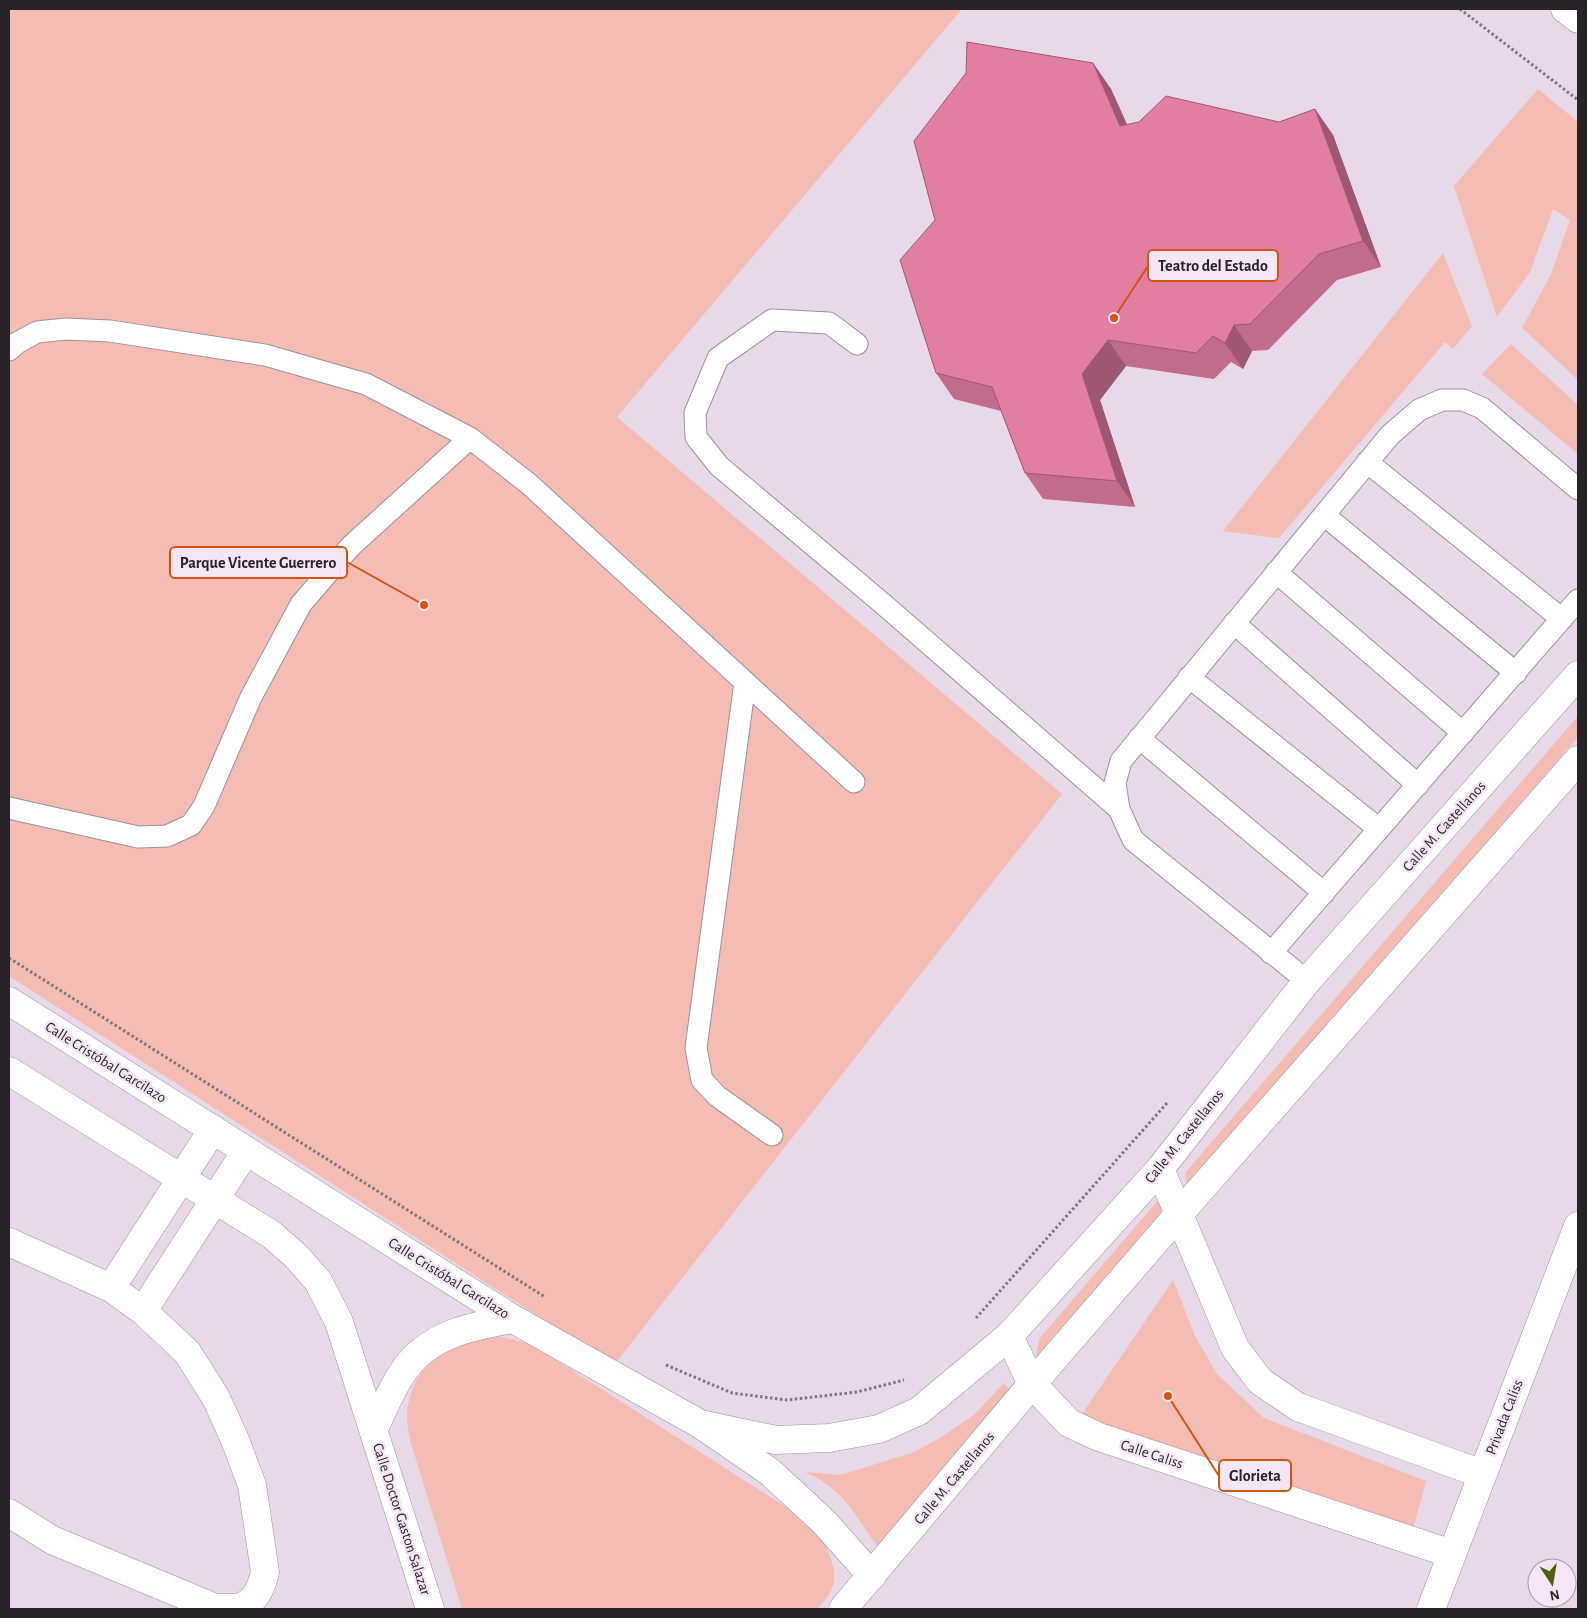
<svg xmlns="http://www.w3.org/2000/svg" width="1587" height="1618" font-family="'Alegreya Sans',sans-serif">
	<rect width="100%" height="100%" fill="#e8d9e8"/>
	<!-- green -->
	<path fill="#f4bcb3" d="M9 9H962L617 417 1062 794 614 1365 9 976Z
		M1538 89 1578 122V380L1522 328 1551 274 1570 220 1553 209 1530 272 1497 317 1454 186Z
		M1443 253 1472 326 1453 349 1445 342 1279 538 1223 531Z
		M1511 344 1578 405V454L1482 374Z
		M1578 716V737L1187 1189 1185 1173Z
		M1160 1198 1168 1212 1035 1364 1039 1339Z
		M1173 1280 1195 1336 1217 1374 1264 1418 1426 1481 1413 1529 1076 1423Z
		M498 1336 531 1344 797 1514C803 1520 812 1525 817 1532 826 1545 837 1567 834 1583 831 1593 824 1602 817 1609H462L410 1440C409 1433 407 1424 407 1417 408 1381 432 1349 467 1339 477 1337 488 1337 498 1336Z
		M1004 1383 1010 1390 878 1547C853 1514 846 1490 805 1472L840 1475 912 1453 940 1438 975 1414Z"/>
	<g fill="none" stroke-linecap="round" stroke-linejoin="round">
		<!-- lane casing -->
		<g stroke="#9d8f9d" stroke-width="23">
			<path id="lane" d="M857 344 829 323 772 320 718 358 695 413 696 437 719 466 882 603 1119 809
				M9 350 17 343 37 332 66 329 110 331 265 355 366 384 470 438
				M1367 462 1562 619
				M1324 515 1516 673
				M1276 572 1463 733
				M1234 623 1418 785
				M1189 677 1379 829
				M745 682 696 1048 702 1080 717 1096 772 1135
				M1139 738 1324 893
				M9 808 138 837 167 836 191 825 204 806 251 697 301 604 351 546 470 438 529 484 854 782
				M1271 953 1578 600
				M1307 981 1133 840 1119 809 1115 783 1121 761 1390 435 1419 410 1442 400H1463L1482 408 1578 489"/>
		</g>
		<!-- street casing -->
		<g stroke="#9d8f9d" stroke-width="29">
			<path id="street" d="M1160 1169 1235 1348 1260 1381 1298 1407 1482 1474
				M9 1242 111 1288 143 1311 187 1352 216 1398 235 1440 252 1485 265 1572C262 1586 255 1603 240 1607 232 1609 222 1607 215 1608L52 1540 9 1513
				M111 1288 213 1129
				M143 1311 246 1151
				M1009 1336 1032 1384 1069 1423 1099 1437 1452 1554
				M1431 1609 1578 1226"/>
		</g>
		<!-- secondary casing -->
		<g stroke="#9d8f9d" stroke-width="29">
			<path id="secondary" d="M9 1001 513 1319 700 1424 770 1472 824 1522 872 1576
				M9 1071 272 1235 296 1256 318 1281 339 1322 430 1609
				M700 1424 776 1440 829 1438 879 1429 919 1411 1009 1336 1160 1169 1307 981 1578 675
				M373 1430C383 1411 391 1389 403 1372 428 1334 472 1326 513 1319
				M843 1609 1032 1384 1179 1214 1578 760"/>
		</g>
		<!-- primary casing -->
		<g stroke="#9d8f9d" stroke-width="29">
			<path id="primary" d="M1565 9 1578 19"/>
		</g>
		<!-- path -->
		<path stroke="#7f757f" stroke-width="3" stroke-dasharray="2.5 2.5" stroke-linecap="butt" d="M1460 9 1578 100
			M9 958 545 1297
			M976 1318 1168 1102
			M666 1365 732 1393 787 1400 857 1392 904 1380"/>
		<!-- lane -->
		<use href="#lane" stroke="#fff" stroke-width="21"/>
		<!-- street -->
		<use href="#street" stroke="#fff" stroke-width="28"/>
		<!-- secondary -->
		<use href="#secondary" stroke="#fff" stroke-width="28"/>
		<!-- primary -->
		<use href="#primary" stroke="#fff" stroke-width="28"/>
	</g>
	<!-- wall -->
	<path fill="#c26c8b" d="M1093 63 1111 89 1127 124 1279 122 1315 109 1333 135 1381 267 1337 280 1268 350 1252 351 1243 369 1231 362 1214 379 1126 366 1100 400 1135 507 1043 499 1025 473 1001 411 954 399 936 373 935 220Z"/>
	<!-- shaded-wall -->
	<path fill="#9e5871" d="M1093 63 1111 89 1139 152 1120 126Z
		M1315 109 1333 135 1381 267 1363 241Z
		M1234 325 1252 351 1243 369 1225 343Z
		M1108 340 1126 366 1100 400 1135 507 1117 481 1082 374Z"/>
	<!-- building -->
	<path fill="#e27ea2" stroke="#9e5871" d="M967 42 1093 63 1120 126 1139 122 1166 96 1279 122 1315 109 1363 241 1319 254 1250 324 1234 325 1225 343 1213 336 1196 353 1108 340 1082 374 1117 481 1025 473 992 387 936 373 900 260 935 220 914 141 966 73Z"/>
	<g text-anchor="middle" stroke-width="5" stroke-linejoin="round" paint-order="stroke">
		<!-- street labels -->
		<g font-size="15" fill="#282328" stroke="#f5e6f5">
			<text transform="translate(1444 826) rotate(-48)" y="5">Calle M. Castellanos</text>
			<text transform="translate(106 1062) rotate(32)" y="5">Calle Cristóbal Garcilazo</text>
			<text transform="translate(1184 1136) rotate(-51)" y="5">Calle M. Castellanos</text>
			<text transform="translate(449 1278) rotate(32)" y="5">Calle Cristóbal Garcilazo</text>
			<text transform="translate(1504 1417) rotate(-69)" y="5">Privada Caliss</text>
			<text transform="translate(1152 1454) rotate(18)" y="5">Calle Caliss</text>
			<text transform="translate(954 1478) rotate(-50)" y="5">Calle M. Castellanos</text>
			<text transform="translate(402 1519) rotate(72)" y="5">Calle Doctor Gaston Salazar</text>
		</g>
	</g>
	<!-- callouts -->
	<path fill="none" stroke="#d5540f" stroke-width="2" d="M1114 318L1148 266M424 605L347 562M1168 1396L1219 1476"/>
	<g fill="#d5540f" stroke="#f5e6f5" stroke-width="2">
		<circle cx="1114" cy="318" r="5"/>
		<circle cx="424" cy="605" r="5"/>
		<circle cx="1168" cy="1396" r="5"/>
	</g>
	<g fill="#f5e6f5" stroke="#d5540f" stroke-width="2">
		<rect x="1148" y="250" width="130" height="31" rx="5"/>
		<rect x="170" y="547" width="177" height="31" rx="5"/>
		<rect x="1219" y="1460" width="72" height="31" rx="5"/>
	</g>
	<g font-size="16" text-anchor="middle" font-weight="bold" fill="#282328">
		<text x="1213" y="271">Teatro del Estado</text>
		<text x="258" y="568">Parque Vicente Guerrero</text>
		<text x="1255" y="1481">Glorieta</text>
	</g>
	<!-- border -->
	<rect width="1587" height="1618" fill="none" stroke="#282328" stroke-width="20"/>
	<!-- north arrow -->
	<g transform="translate(1552 1583) rotate(168)"><circle r="24" fill="#f5e6f5" stroke="#a398a3"/>
	<path d="M0-4L9 19L0 12L-9 19Z" fill="#4f6108"/>
	<text y="-8" font-size="14" font-weight="bold" text-anchor="middle" fill="#282328">N</text>
	</g>
</svg>
